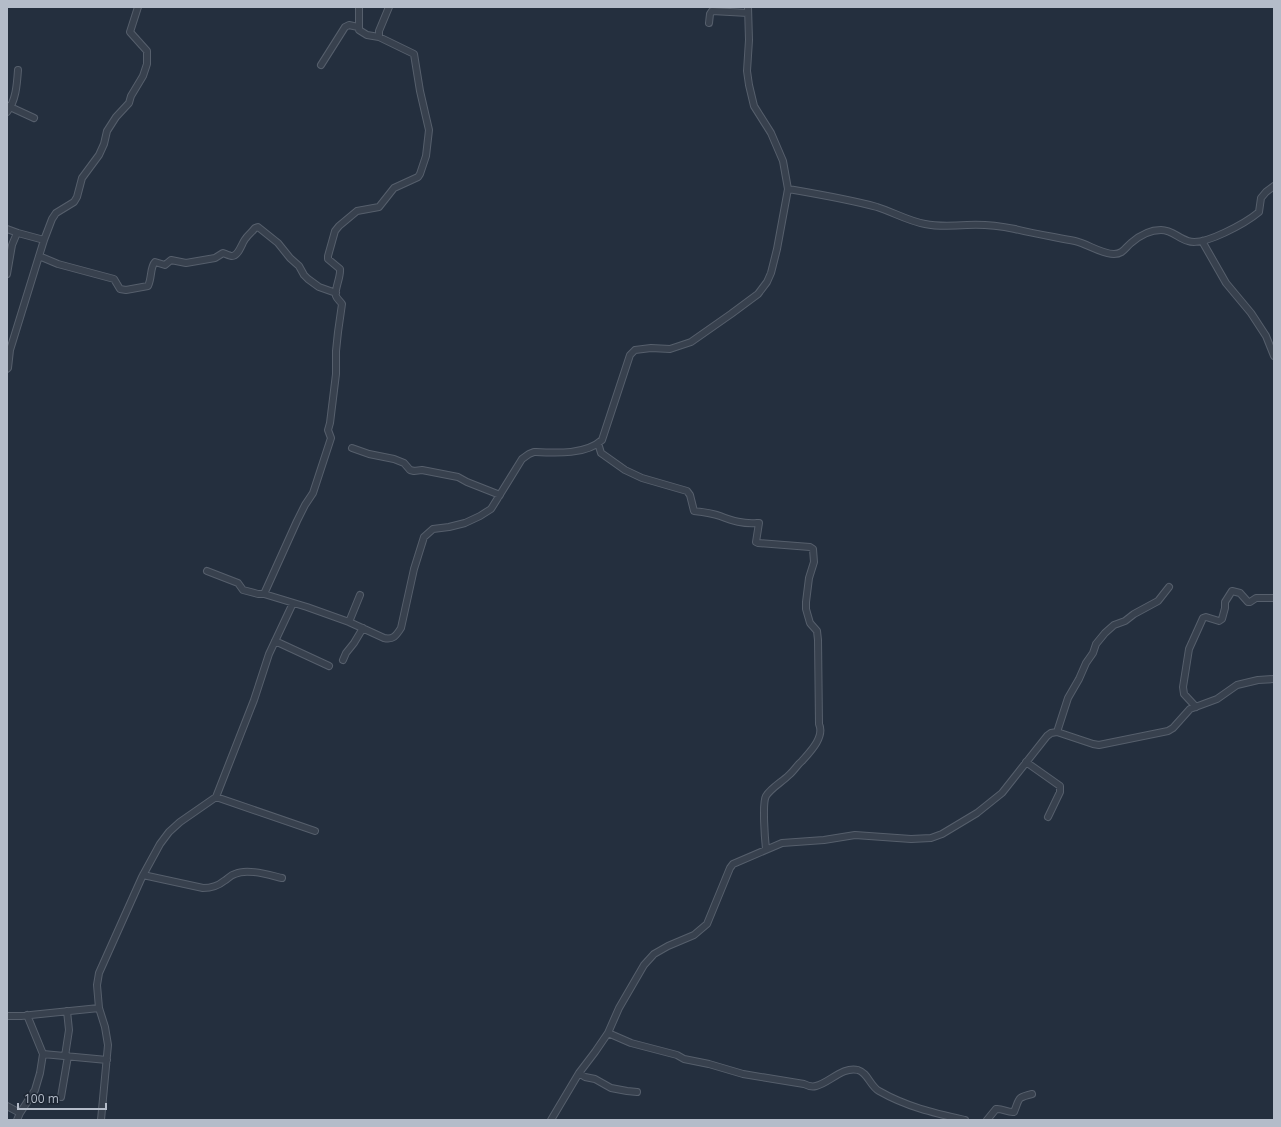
<svg xmlns="http://www.w3.org/2000/svg" width="1281" height="1127" font-family="'Open Sans',sans-serif">
	<rect width="100%" height="100%" fill="#242f3e"/>
	<g fill="none" stroke-linecap="round" stroke-linejoin="round">
		<!-- street casing -->
		<g stroke="#565f6c" stroke-width="8">
			<path id="street" d="M359 7V30L367 35 379 37
				M389 7 379 31V37L414 54 420 91 429 130 426 156 420 174 418 177 394 188 379 207 357 211 339 226 335 231 328 256V259L340 269C341 277 334 290 336 296 337 299 341 302 342 304L338 332 336 351V374L330 423 328 430 331 438 313 493 305 505 297 521 264 594 307 607 349 622 384 638C393 640 396 636 401 628L414 569 424 537 433 529 449 527 465 523 480 516 491 509 522 459 529 454 534 452C555 453 586 455 602 440L630 355 635 350 651 348 670 349 691 342 731 314 758 294 767 282 771 273 777 249 788 189 783 161 771 133 754 106 749 85 747 71 749 40 748 7
				M709 23 710 14 712 11 748 13
				M321 65 345 27 349 25 358 27
				M8 106 34 118
				M7 112C16 101 17 84 18 70
				M788 189C817 194 847 199 877 207 893 212 908 221 925 224 939 227 953 226 967 225 983 224 1000 226 1015 229 1035 234 1055 237 1075 241 1088 244 1101 254 1114 254 1123 254 1125 248 1131 243 1139 236 1149 230 1161 230 1172 230 1178 238 1188 241 1204 247 1247 222 1259 212L1261 198 1266 192 1274 186
				M7 229 18 233 44 240
				M1202 241 1226 283 1251 313 1266 336 1274 356
				M39 256 58 264 114 279 120 289 126 290 148 286C152 278 150 267 155 262L165 265 171 260 186 263 215 258 223 253C226 254 230 256 232 256 239 256 242 242 246 238 249 234 252 232 255 228L258 227 278 243 290 258 299 266 304 275 308 279 319 287 336 293
				M7 274 12 245 17 233
				M7 369 8 368 10 350 44 240 52 219 56 213 74 202 77 197 82 178 99 155 104 144 107 131 116 117 129 103 131 96 143 76 147 64V51L130 32 138 7
				M598 443 601 453 625 470 642 478 687 491 690 495 694 511C703 512 712 513 720 516 733 521 743 524 757 523H759L756 542 758 543 810 547 813 549 814 562 809 578 806 602V609L810 623 817 631 818 640 819 724C825 737 810 752 802 761 797 765 794 771 789 775 782 782 771 788 766 796 762 803 765 840 766 849
				M352 448 369 454 394 459 404 463 410 470 414 471 422 470 458 477 467 482 500 495
				M207 571 238 583 243 590 258 594H264
				M349 622 360 595
				M275 641 329 666
				M343 660 346 653 354 643 363 628
				M1196 707 1184 694 1183 687 1189 649 1203 618 1206 617 1219 621 1222 619 1225 608V602L1232 591 1240 593 1248 602H1250L1256 598H1274
				M1057 732 1068 698 1079 679 1086 663 1093 653 1096 644 1105 633 1114 625 1125 621 1134 614 1158 601 1169 587
				M1026 762 1060 786V792L1048 817
				M216 797 315 831
				M143 875 203 888C211 888 218 886 224 881 228 879 230 875 235 874 247 868 269 875 282 878
				M27 1015 43 1054 107 1060
				M7 1016H21L99 1008
				M608 1033 631 1043 677 1055 684 1059 709 1064 743 1074 804 1084C808 1086 812 1087 816 1086 829 1083 843 1066 858 1070 868 1073 870 1086 879 1091 907 1107 934 1113 965 1120
				M65 1056 69 1030 67 1011
				M579 1073 585 1077 595 1079 611 1088 627 1091 637 1092
				M61 1097 68 1056
				M7 1106 20 1113 17 1120
				M20 1113 35 1090 40 1073 43 1054
				M101 1120 108 1045 105 1027 99 1008 97 985 99 973 142 877 160 844 169 832 180 822 216 797 254 700 269 654 293 603
				M551 1120 579 1073 595 1052 608 1033 619 1008 644 965 654 954 668 946 694 935 707 924 730 868 733 864 782 843 824 840 855 835 911 839 931 838 942 834 977 813 1002 793 1047 736 1051 733 1057 732 1093 744 1099 745 1168 731 1173 728 1190 709 1217 699 1237 685 1258 680 1274 679
				M987 1120 996 1109C1002 1108 1008 1113 1014 1112 1020 1098 1016 1098 1032 1094"/>
		</g>
		<!-- street -->
		<use href="#street" stroke="#38414e" stroke-width="6"/>
	</g>
	<!-- border -->
	<rect width="1281" height="1127" fill="none" stroke="#b4bcc9" stroke-width="16"/>
	<!-- scale -->
	<path d="M18 1103v6h88v-6" fill="none" stroke="#b4bcc9" stroke-width="2"/>
	<text x="24" y="1103" font-size="12" fill="#b4bcc9" stroke="#1d2633" stroke-width="3" paint-order="stroke">100 m</text>
</svg>
